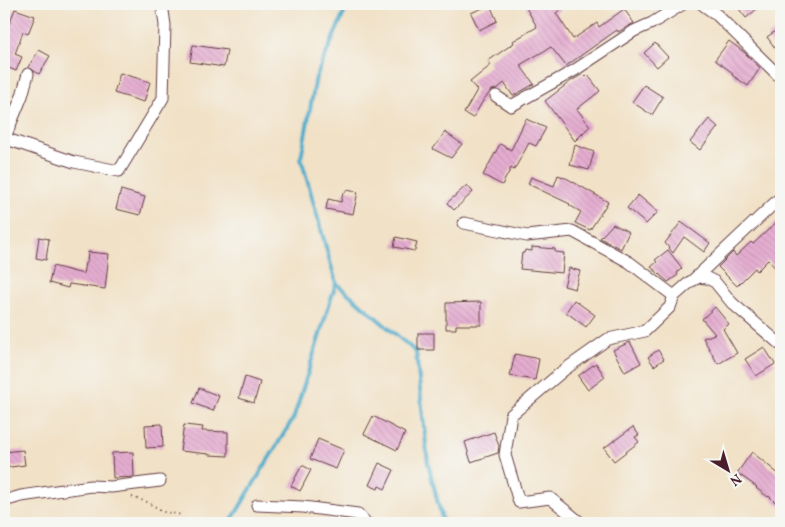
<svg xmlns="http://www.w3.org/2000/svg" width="785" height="527" font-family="Vollkorn,serif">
	<defs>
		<pattern id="building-back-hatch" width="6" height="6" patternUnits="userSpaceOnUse" patternTransform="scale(1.25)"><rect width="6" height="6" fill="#e5aed1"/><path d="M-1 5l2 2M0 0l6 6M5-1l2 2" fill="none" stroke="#c695b4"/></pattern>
	</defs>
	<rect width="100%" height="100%" fill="#f6f6f2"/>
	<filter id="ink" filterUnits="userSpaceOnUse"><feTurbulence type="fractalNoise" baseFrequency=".02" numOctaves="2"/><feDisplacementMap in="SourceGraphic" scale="10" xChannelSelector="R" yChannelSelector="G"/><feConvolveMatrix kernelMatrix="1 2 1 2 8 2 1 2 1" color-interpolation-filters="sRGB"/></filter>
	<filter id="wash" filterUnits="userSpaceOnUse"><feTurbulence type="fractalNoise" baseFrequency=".0096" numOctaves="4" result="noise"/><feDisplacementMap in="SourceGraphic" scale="20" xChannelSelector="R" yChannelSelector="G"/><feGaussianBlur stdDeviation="1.12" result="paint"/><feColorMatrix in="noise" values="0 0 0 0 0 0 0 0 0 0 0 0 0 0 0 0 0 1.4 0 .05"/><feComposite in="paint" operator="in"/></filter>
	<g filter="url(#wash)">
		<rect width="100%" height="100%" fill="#f1e1c6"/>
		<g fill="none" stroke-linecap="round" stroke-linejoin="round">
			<!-- stream -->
			<path stroke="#4babca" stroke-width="4" d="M336 283 416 352 428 463 443 523
				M230 523 294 417 336 283 301 158 316 77 348 4"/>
		</g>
		<g id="blocks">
			<!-- building -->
			<path fill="url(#building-back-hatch)" d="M524 4H567L556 13 573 39 597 23 599 27 624 9 634 23 618 32 617 30 566 66 551 47 520 65 534 84 513 96 504 83 497 89 492 90 484 99 473 118 464 113 477 90 470 82 491 65 488 61 514 43 513 41 537 27Z
				M735 4H763L746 18Z
				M490 5 497 21 479 30 471 13Z
				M15 9 35 16 28 34 23 32 15 54 22 57 16 71 4 66V28L7 29Z
				M781 27V56L767 37Z
				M729 41 744 52 760 68 748 86 732 75 733 73 715 60Z
				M655 43 668 57 657 67 644 53Z
				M193 45 227 50 224 67 190 62Z
				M39 50 50 56 39 74 28 67Z
				M120 73 150 82 144 102 114 93Z
				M583 74 586 77 588 75 600 91 577 109 590 126 575 141 545 101 571 81Z
				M644 85 663 97 652 115 632 102Z
				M526 119 546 128 536 146 529 143 514 170 511 168 502 185 483 175 500 144 511 150Z
				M709 119 718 127 700 150 690 142Z
				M445 132 462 144 451 158 433 149Z
				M575 145 594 152 589 170 570 165Z
				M558 175 568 179 608 202 590 230 575 223 581 212 569 205 570 204 528 184 531 177 554 186Z
				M467 185 473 192 454 210 447 203Z
				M121 190 145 197 140 215 116 209Z
				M346 190 358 192 353 214 326 209 328 199 341 202 343 193H345Z
				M638 195 658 212 646 224 627 208Z
				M781 218V274L768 260 757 271 755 268 737 286 718 267 733 252 736 256 751 242 753 244Z
				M681 222 710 243 704 252 684 237 673 253 665 243Z
				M613 224 629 232 621 249 600 238Z
				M39 237 49 239 46 260 36 258Z
				M396 237 417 242 415 251 394 247Z
				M532 247 555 249V252L564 253 562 273 520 269 522 253H524L525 250 532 251Z
				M668 250 682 268 677 273 678 275 668 282 651 267 657 262 655 260Z
				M88 252 109 254 105 289 69 284 68 288 49 283 53 266 83 274 85 263H87Z
				M569 268 580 271 575 289 564 286Z
				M574 300 595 315 586 327 566 312Z
				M481 302V325H456V329H446V303Z
				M715 307 729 324 723 329 737 353 718 364 703 338 715 334 702 319Z
				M418 333H434V350H418Z
				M630 342 641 363 625 372 613 350Z
				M764 347 775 364 756 376 745 359Z
				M658 350 664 359 654 366 648 357Z
				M515 354 539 359 535 380 510 376Z
				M596 363 605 377 588 390 578 376Z
				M245 377 260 382 254 403 239 398Z
				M199 388 219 396 213 411 193 403Z
				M373 416 405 433 397 450 364 434Z
				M162 424 163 447 146 448 145 425Z
				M184 425 203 427 202 431 228 432V456L209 455V454L180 451Z
				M633 427 639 435 635 437 639 442 614 461 604 448Z
				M494 432 499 446 498 453 471 462 465 442Z
				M318 439 344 450 336 469 310 459Z
				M23 450 25 465 4 468V452Z
				M133 452 134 477 113 478 112 453Z
				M752 452 781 476V508L769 496 768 497 756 488 757 487 737 473Z
				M379 463 394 470 385 489 379 486 378 489 369 485Z
				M302 465 311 470 300 491 291 486Z"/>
		</g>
	</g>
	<g filter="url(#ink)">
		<use href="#blocks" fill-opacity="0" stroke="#633c42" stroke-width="1"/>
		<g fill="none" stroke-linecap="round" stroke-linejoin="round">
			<!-- street casing -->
			<g stroke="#633c42" stroke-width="13">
				<path id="street" d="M702 4 717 15 781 78
					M496 96 511 106 575 70 634 31 652 23 683 4
					M4 138 74 162 119 171 163 98 165 25 162 4
					M4 140 22 96 28 74
					M464 223 527 236 572 231 629 262 674 296
					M693 280 781 197
					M4 501 21 496 91 486 111 487 160 481
					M257 505 303 507 358 514 366 523
					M581 523 550 498 519 502 505 455 511 415 564 370 608 339 645 331 670 307 674 296 690 282 699 277 707 278 715 282 732 303 781 345"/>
			</g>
			<!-- path -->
			<path stroke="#633c42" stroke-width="2" stroke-dasharray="1 4" stroke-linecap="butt" d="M132 497 147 502 164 512 183 515"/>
			<!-- street -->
			<use href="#street" stroke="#fff" stroke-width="11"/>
		</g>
	</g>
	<!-- margin -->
	<rect width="785" height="527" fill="none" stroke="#f6f6f2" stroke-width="20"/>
	<!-- north arrow -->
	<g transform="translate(728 470) rotate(142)" stroke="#f6f6f2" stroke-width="4" paint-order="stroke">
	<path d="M0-4L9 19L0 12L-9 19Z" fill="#4a1f2b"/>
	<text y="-8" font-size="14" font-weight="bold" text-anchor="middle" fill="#4a1f2b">N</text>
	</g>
</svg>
